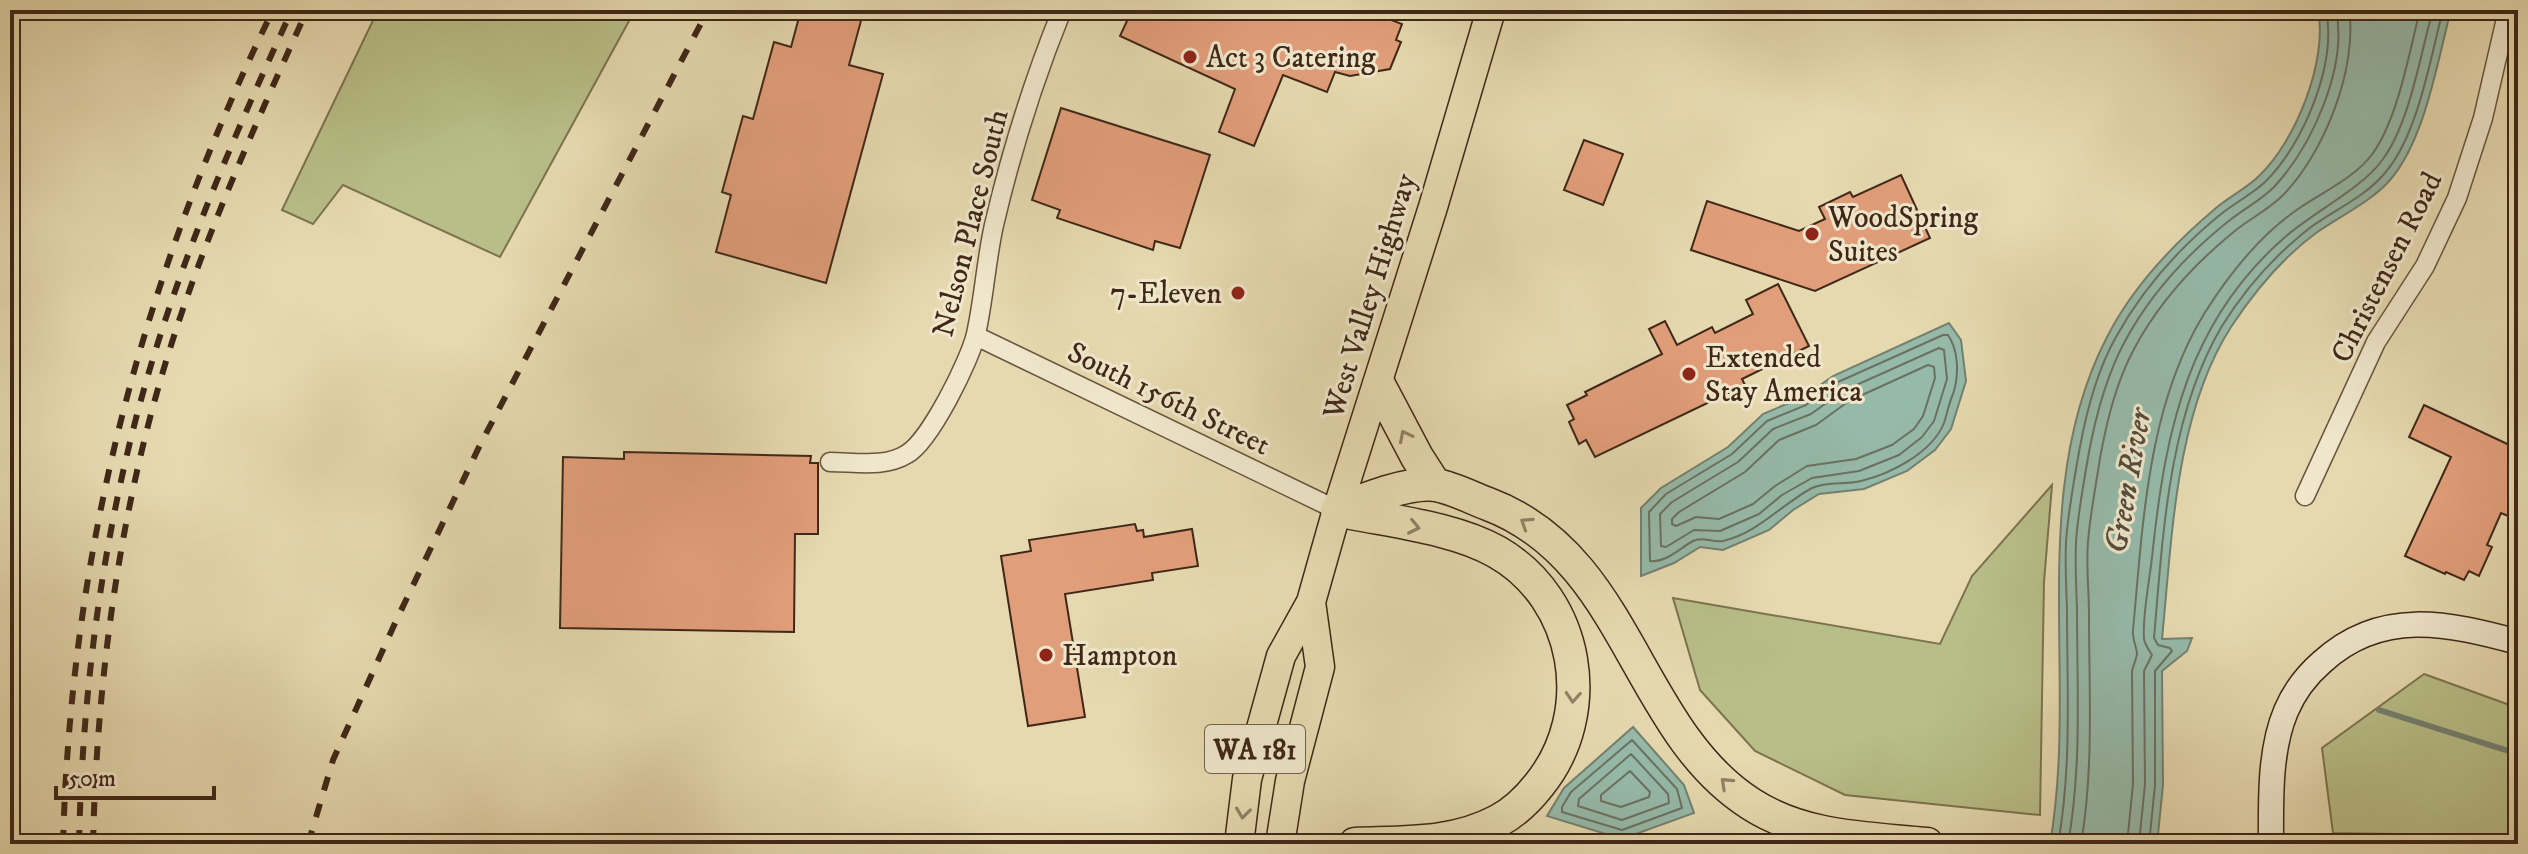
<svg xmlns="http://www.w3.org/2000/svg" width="2528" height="854" font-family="'IM FELL DW Pica',serif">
	<rect width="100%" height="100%" fill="#e6d9af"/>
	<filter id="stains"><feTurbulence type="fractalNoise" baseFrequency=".0025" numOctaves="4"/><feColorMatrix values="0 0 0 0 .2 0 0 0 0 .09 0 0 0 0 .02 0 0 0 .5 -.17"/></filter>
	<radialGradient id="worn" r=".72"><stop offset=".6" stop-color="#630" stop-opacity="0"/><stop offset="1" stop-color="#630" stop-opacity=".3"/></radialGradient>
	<!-- green -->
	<path fill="#b8be88" stroke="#7c7350" stroke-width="2" d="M378 10H635L500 257 343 185 313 224 282 210Z
		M2052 485 2044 582 2040 815 1845 795 1755 751 1700 690 1673 598 1940 644 1972 576Z
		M2424 674 2518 708V836L2333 833 2322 748Z"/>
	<!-- water -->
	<path fill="#96baaa" stroke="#738070" stroke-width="2" d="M2318 10H2451C2437 62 2425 140 2390 180 2371 202 2340 216 2316 233 2282 258 2254 292 2231 327 2175 414 2172 539 2162 639L2192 638 2187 651 2162 671 2163 785 2157 844H2050C2079 678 2026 493 2107 337 2133 286 2172 245 2216 208 2229 197 2247 188 2259 176 2296 141 2328 60 2318 10Z
		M1949 323 1961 340 1966 381 1951 429 1935 450 1907 471 1864 489 1819 494 1793 510 1769 530 1723 550 1700 547 1674 563 1641 576V508L1661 488 1728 447 1763 414 1803 397 1833 376Z
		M1633 727 1684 785 1694 813 1622 839 1547 816 1564 788Z"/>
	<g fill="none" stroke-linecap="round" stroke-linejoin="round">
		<!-- shore -->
		<path stroke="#6a7161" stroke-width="2" d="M1943 335H1948C1959 351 1959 376 1953 394 1949 403 1947 414 1944 423 1932 453 1890 474 1861 481 1845 485 1827 481 1812 488 1782 504 1758 533 1723 541 1713 543 1703 536 1693 541 1680 548 1666 563 1650 561L1649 512 1666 494 1732 454 1767 421 1806 405 1838 382Z
			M1939 348 1944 350 1947 379 1934 421 1922 437 1899 455 1859 471 1812 478 1782 495 1759 514 1720 531 1694 530 1666 547 1661 546 1660 514 1672 502 1738 462 1773 429 1811 414 1843 391Z
			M1928 365 1934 367 1935 378 1923 416 1914 429 1892 445 1856 459 1807 466 1775 486 1753 504 1719 519 1696 517 1676 526 1672 524V519L1679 512 1745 472 1779 440 1816 425 1849 401Z
			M1632 740 1677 789 1682 808 1622 830 1562 812V807L1571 792Z
			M1631 754 1668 794 1669 803 1622 820 1578 806 1579 799Z
			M1630 771 1650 792 1649 797 1621 807 1601 801V795Z
			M2058 844C2072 766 2067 687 2067 608 2066 586 2065 564 2066 542 2068 512 2074 481 2079 452 2086 413 2096 372 2116 337 2143 288 2178 249 2221 214 2235 203 2252 194 2265 182 2304 144 2337 63 2326 10
			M2068 844C2082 766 2077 687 2077 608 2076 586 2075 564 2076 542 2078 512 2084 481 2089 452 2096 415 2106 377 2124 343 2150 294 2187 254 2230 220 2244 209 2261 200 2274 187 2312 146 2348 67 2336 10
			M2081 844C2094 768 2089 691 2089 615 2089 591 2086 566 2088 542 2090 514 2096 486 2100 458 2107 420 2116 383 2134 349 2159 302 2195 263 2236 230 2250 219 2267 210 2280 198 2323 157 2358 68 2349 10
			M2127 844 2133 784 2132 671C2133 666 2137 658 2137 653 2136 645 2132 639 2133 630 2143 525 2147 407 2204 314 2229 274 2262 233 2301 207 2325 191 2357 176 2373 153 2398 118 2409 53 2420 10
			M2139 844 2145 784 2144 671 2152 655C2149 650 2145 645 2144 639 2142 613 2151 574 2153 548 2166 428 2189 321 2284 238 2313 212 2362 189 2383 159 2410 122 2420 55 2433 10
			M2149 844 2155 785V671L2172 651 2170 648 2158 645 2154 638C2163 535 2168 417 2222 326 2245 289 2276 254 2311 227 2334 210 2365 197 2384 174 2418 136 2430 59 2443 10"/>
		<!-- stream -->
		<path stroke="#738070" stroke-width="6" d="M2379 710 2518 754"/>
	</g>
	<!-- building -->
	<path fill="#e19e7a" stroke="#3f2818" stroke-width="2" d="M801 10H838L862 17 849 65 883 74 826 283 716 252 731 195 722 192 743 116 753 119 774 42 791 47Z
		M1132 10H1365L1402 24 1396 40 1401 42 1390 69 1350 76 1335 72 1327 92 1283 75 1254 146 1219 132 1235 89 1120 36Z
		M1061 108 1210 155 1180 248 1155 241 1153 250 1057 218 1060 210 1032 200Z
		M1584 140 1623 154 1603 205 1564 190Z
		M1901 175 1930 238 1815 291 1691 250 1707 201 1799 231 1825 219 1819 207 1850 192 1853 197Z
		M1778 284 1809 346 1742 379 1745 385 1595 457 1586 440 1579 444 1569 422 1574 419 1567 405 1587 395 1585 392 1662 354 1649 329 1665 321 1677 345 1712 327 1715 333 1753 314 1746 300Z
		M2424 405 2518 449V520L2501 513 2487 545 2492 547 2479 576 2469 571 2464 580 2446 572 2445 574 2405 556 2451 457 2409 437Z
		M624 452 811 456 810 463H818V534H795L794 632 560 628 563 457 624 459Z
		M1135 524 1137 531 1143 530 1144 537 1192 529 1198 566 1152 573 1153 580 1065 594 1085 717 1028 726 1001 556 1031 551 1029 540Z"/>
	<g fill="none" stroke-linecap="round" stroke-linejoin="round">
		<!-- street casing -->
		<g stroke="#69543e" stroke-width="21">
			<path id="street" d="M976 336 1337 510
				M830 462C855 462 885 468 907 454 930 441 970 360 976 334 984 298 986 261 994 225 1011 152 1034 79 1062 10
				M2305 496 2376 342 2425 266 2457 198 2483 118 2508 10"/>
		</g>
		<!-- secondary casing -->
		<g stroke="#3f2818" stroke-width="27">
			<path id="secondary" d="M2271 844C2271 802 2269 751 2286 711 2294 692 2307 675 2322 662 2381 608 2448 623 2518 642"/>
		</g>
		<!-- primary casing -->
		<g stroke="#3f2818" stroke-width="31">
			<path id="primary" d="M1239 844 1247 779 1281 656 1311 602 1337 510 1433 207 1491 10
				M1280 844 1290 781 1320 667 1311 602"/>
		</g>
		<!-- highway casing -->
		<g stroke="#3f2818" stroke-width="35">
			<path id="highway" d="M1379 385 1417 457 1435 485
				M1337 510C1363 500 1409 481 1436 485 1453 488 1472 498 1488 504 1629 557 1634 729 1751 804 1804 838 1866 838 1927 844
				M1337 510C1387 521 1453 527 1497 552 1579 599 1598 712 1539 785 1528 799 1515 812 1498 821 1453 845 1405 842 1355 844"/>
		</g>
		<!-- street -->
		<use href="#street" stroke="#efe6cb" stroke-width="18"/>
		<!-- secondary -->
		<use href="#secondary" stroke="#efe6cb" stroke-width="24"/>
		<!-- primary -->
		<use href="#primary" stroke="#e6d9af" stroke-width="28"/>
		<!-- highway -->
		<use href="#highway" stroke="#e6d9af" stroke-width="32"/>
		<!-- rail -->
		<path stroke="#3f2818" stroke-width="6" stroke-dasharray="14 14" stroke-linecap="butt" d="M63 844C71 547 143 276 273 10
			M79 844C82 704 99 565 133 430 170 284 229 146 292 10
			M93 844C97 673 121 499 174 336 210 224 259 117 307 10
			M308 844 333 760 396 621 480 445 708 10"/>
	</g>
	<!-- one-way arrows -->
	<defs><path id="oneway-chevron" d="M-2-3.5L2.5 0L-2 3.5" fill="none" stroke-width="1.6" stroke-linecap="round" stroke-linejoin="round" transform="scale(2)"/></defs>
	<g stroke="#928064">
		<use href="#oneway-chevron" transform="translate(1405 436) rotate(-117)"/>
		<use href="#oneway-chevron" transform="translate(1526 523) rotate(-147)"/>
		<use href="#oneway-chevron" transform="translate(1414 527) rotate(12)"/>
		<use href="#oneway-chevron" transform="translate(1573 697) rotate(94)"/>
		<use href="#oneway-chevron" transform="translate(1726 783) rotate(-137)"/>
		<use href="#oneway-chevron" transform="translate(1243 813) rotate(97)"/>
	</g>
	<!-- markers -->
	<g fill="#8f2418" stroke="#efe6cb" stroke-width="3">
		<circle cx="1190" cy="57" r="8"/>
		<circle cx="1812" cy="234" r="8"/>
		<circle cx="1238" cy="293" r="8"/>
		<circle cx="1689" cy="374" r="8"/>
		<circle cx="1046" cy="655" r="8"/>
	</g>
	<g text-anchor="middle" stroke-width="6" stroke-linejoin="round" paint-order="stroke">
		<!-- shield labels -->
		<rect fill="#efe6cb" stroke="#74614e" stroke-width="2" x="1205" y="725" width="100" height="48" rx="6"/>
		<g font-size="28" font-weight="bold" fill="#3f2818">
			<text x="1255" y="759">WA 181</text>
		</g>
		<!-- poi labels -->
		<g font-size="30" fill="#3f2818" stroke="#efe6cb" text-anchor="start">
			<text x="1206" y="67">Act 3 Catering</text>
			<text x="1828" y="227">WoodSpring<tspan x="1828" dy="34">Suites</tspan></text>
			<text x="1222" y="303" text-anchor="end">7-Eleven</text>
			<text x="1705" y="367">Extended<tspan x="1705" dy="34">Stay America</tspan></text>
			<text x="1062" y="665">Hampton</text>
		</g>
		<!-- street labels -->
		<g font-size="30" fill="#3f2818" stroke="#efe6cb">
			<text transform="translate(970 223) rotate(-76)" y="10">Nelson Place South</text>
			<text transform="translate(2386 267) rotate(-63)" y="10">Christensen Road</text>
			<text transform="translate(1369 296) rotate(-73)" y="10">West Valley Highway</text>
			<text transform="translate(1169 398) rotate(26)" y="10">South 156th Street</text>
		</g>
		<!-- water labels -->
		<g font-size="32" font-style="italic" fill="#554c3c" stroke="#efe6cb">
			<text transform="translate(2127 481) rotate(-80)" y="11">Green River</text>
		</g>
	</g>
	<!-- margin -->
	<rect width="2528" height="854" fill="none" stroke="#e6d9af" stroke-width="40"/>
	<rect x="12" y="12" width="2504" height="830" fill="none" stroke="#3f2818" stroke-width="4"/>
	<rect x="20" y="20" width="2488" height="814" fill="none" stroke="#3f2818" stroke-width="2"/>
	<!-- scale -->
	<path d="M56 786v12h158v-12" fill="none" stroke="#3f2818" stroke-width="4"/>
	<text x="68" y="786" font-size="24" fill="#3f2818" stroke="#efe6cb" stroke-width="6" paint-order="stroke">50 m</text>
	<rect width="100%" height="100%" filter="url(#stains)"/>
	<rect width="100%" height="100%" fill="url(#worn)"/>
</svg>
